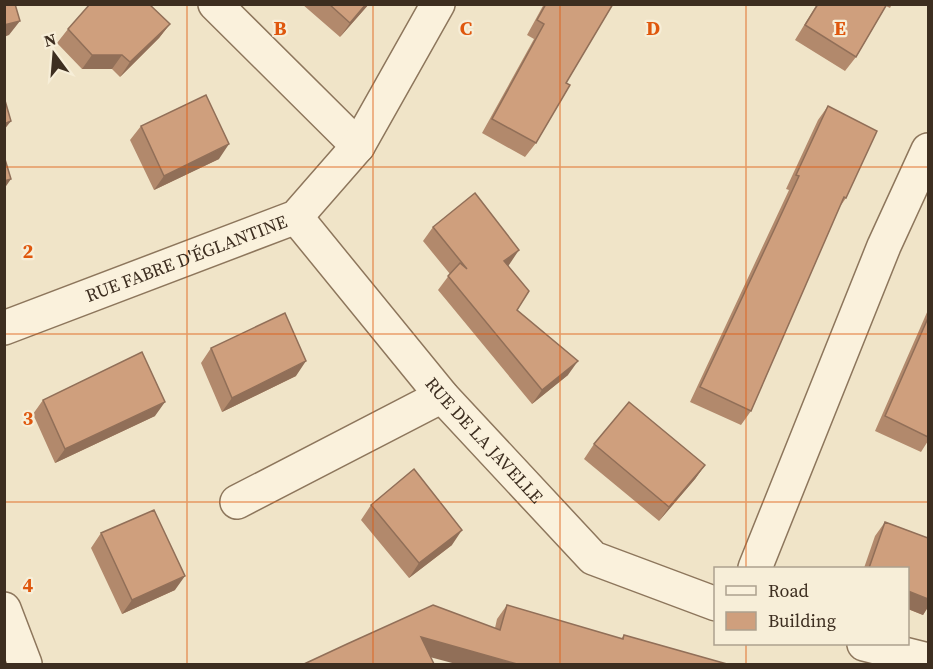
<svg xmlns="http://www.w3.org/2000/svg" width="933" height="669" font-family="'Source Serif 4',serif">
	<rect width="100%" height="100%" fill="#f0e4c8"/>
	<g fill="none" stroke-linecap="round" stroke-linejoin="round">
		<!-- minor casing -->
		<g stroke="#8d765c" stroke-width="36">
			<g id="minor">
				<path d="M215 4 358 146"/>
				<path id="s1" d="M296 217 442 396 593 558 716 604"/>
				<path id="s2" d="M4 328 296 217 358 146 438 4"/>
				<path d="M237 502 442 396"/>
				<path d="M755 568 884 246 928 150"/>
				<path d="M4 609 25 664"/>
				<path d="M864 644 928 660"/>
			</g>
		</g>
		<!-- minor -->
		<use href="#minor" stroke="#faf1dc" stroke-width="33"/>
	</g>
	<!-- wall -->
	<path fill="#b2896c" d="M302 4H369L340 37Z
		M544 4H613L566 83 536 143 525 157 482 133 534 39 527 35Z
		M817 4H892L890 8 886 6 856 57 845 71 795 40Z
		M170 24 159 38 120 77 112 69H82L57 43 68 29Z
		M828 106 846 198 839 208 751 411 741 425 690 402 789 190 786 189 818 120Z
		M141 126 219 159 154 190 130 140Z
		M433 227 509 265 508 266 517 310 568 375 532 404 438 290 450 274 423 241Z
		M928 310V441L921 452 875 431Z
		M211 348 296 376 222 412 201 363Z
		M43 400 155 416 55 463 33 414Z
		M594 444 705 465 695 479 659 521 584 459Z
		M371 505 452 545 409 578 361 520Z
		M885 522 928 538V607L923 615 908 609V568H864L875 536Z
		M101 533 175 590 122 614 91 548Z
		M507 605 621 639 624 635 727 664 430 657 304 664 495 628 497 619Z"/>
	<!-- shaded-wall -->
	<path fill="#916f58" d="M366 4H369L340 37 350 23Z
		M20 21 9 35 4 37V25Z
		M170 24 159 38 120 77 130 62Z
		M92 55H122L112 69H82Z
		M11 121 4 130V124Z
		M229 144 219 159 154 190 164 176Z
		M11 179 4 189V181Z
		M519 250 509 265 494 276 504 261Z
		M306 361 296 376 222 412 232 398Z
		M578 361 568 375 532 404 542 390Z
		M165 402 155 416 55 463 65 449Z
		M705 465 695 479 659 521 669 507Z
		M462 530 452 545 409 578 419 563Z
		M185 576 175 590 122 614 132 600Z
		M908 591 928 599V607L923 615 908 609Z
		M421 637 517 664H456L411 652Z"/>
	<!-- building -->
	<path fill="#cf9f7d" stroke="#916f58" stroke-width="1.5" d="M4 4H15L20 21 4 25Z
		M90 4H149L170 24 130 62 122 55H92L68 29Z
		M329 4H366L350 23Z
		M546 4H613L566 83 570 85 536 143 492 119 544 24 537 20Z
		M818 4H887L856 57 805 25Z
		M206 95 229 144 164 176 141 126Z
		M4 97 11 121 4 124Z
		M828 106 877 131 846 198 844 197 751 411 700 387 774 230 799 176 796 175Z
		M4 156 11 179 4 181Z
		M475 193 519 250 504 261 529 291 517 310 578 361 542 390 448 276 460 263 467 269 433 227Z
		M285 313 306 361 232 398 211 348Z
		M928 318V437L885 416Z
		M142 352 165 402 65 449 43 400Z
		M629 402 705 465 669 507 594 444Z
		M414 469 462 530 419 563 371 505Z
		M154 510 185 576 132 600 101 533Z
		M885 522 928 538V599L908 591V568H869Z
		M433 605 500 630 507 605 623 639 624 635 727 664H517L421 637 434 664H304L347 644Z"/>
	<!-- grid -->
	<path fill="none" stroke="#df570d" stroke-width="1.5" stroke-opacity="0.55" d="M187 4V664M373 4V664M560 4V664M746 4V568M4 167H928M4 334H928M4 502H928M746 644V664"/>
	<g text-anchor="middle" stroke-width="4.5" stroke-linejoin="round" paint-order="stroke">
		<!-- street labels -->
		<g font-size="18" fill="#3d2e20" stroke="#f7eed8">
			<text dy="6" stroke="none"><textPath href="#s2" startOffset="195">RUE FABRE D'ÉGLANTINE</textPath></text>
			<text dy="6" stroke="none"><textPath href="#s1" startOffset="292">RUE DE LA JAVELLE</textPath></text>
		</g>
	</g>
	<g font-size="20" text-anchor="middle" font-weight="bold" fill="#df570d" stroke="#f7eed8" stroke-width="4.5" stroke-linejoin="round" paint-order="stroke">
		<text x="280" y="35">B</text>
		<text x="466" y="35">C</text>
		<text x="653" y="35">D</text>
		<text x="840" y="35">E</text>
		<text x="28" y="258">2</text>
		<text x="28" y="425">3</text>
		<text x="28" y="592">4</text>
	</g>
	<!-- border -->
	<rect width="933" height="669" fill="none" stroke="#3d2e20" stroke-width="12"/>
	<!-- legend -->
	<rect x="714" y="567" width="195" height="78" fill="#f7eed8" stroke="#ada18e" stroke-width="1.5"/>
	<rect x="726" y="586" width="30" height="9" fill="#faf1dc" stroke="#ada18e" stroke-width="1.5"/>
	<text x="768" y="597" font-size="18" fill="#3d2e20">Road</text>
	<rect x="726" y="612" width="30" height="18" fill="#cf9f7d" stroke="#ada18e" stroke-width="1.5"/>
	<text x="768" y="627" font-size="18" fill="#3d2e20">Building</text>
	<!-- north arrow -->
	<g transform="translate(54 54) rotate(344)" stroke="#f7eed8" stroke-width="4.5" paint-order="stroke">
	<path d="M0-4.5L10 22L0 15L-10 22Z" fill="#3d2e20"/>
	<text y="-9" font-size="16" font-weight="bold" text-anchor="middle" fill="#3d2e20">N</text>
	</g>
</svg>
